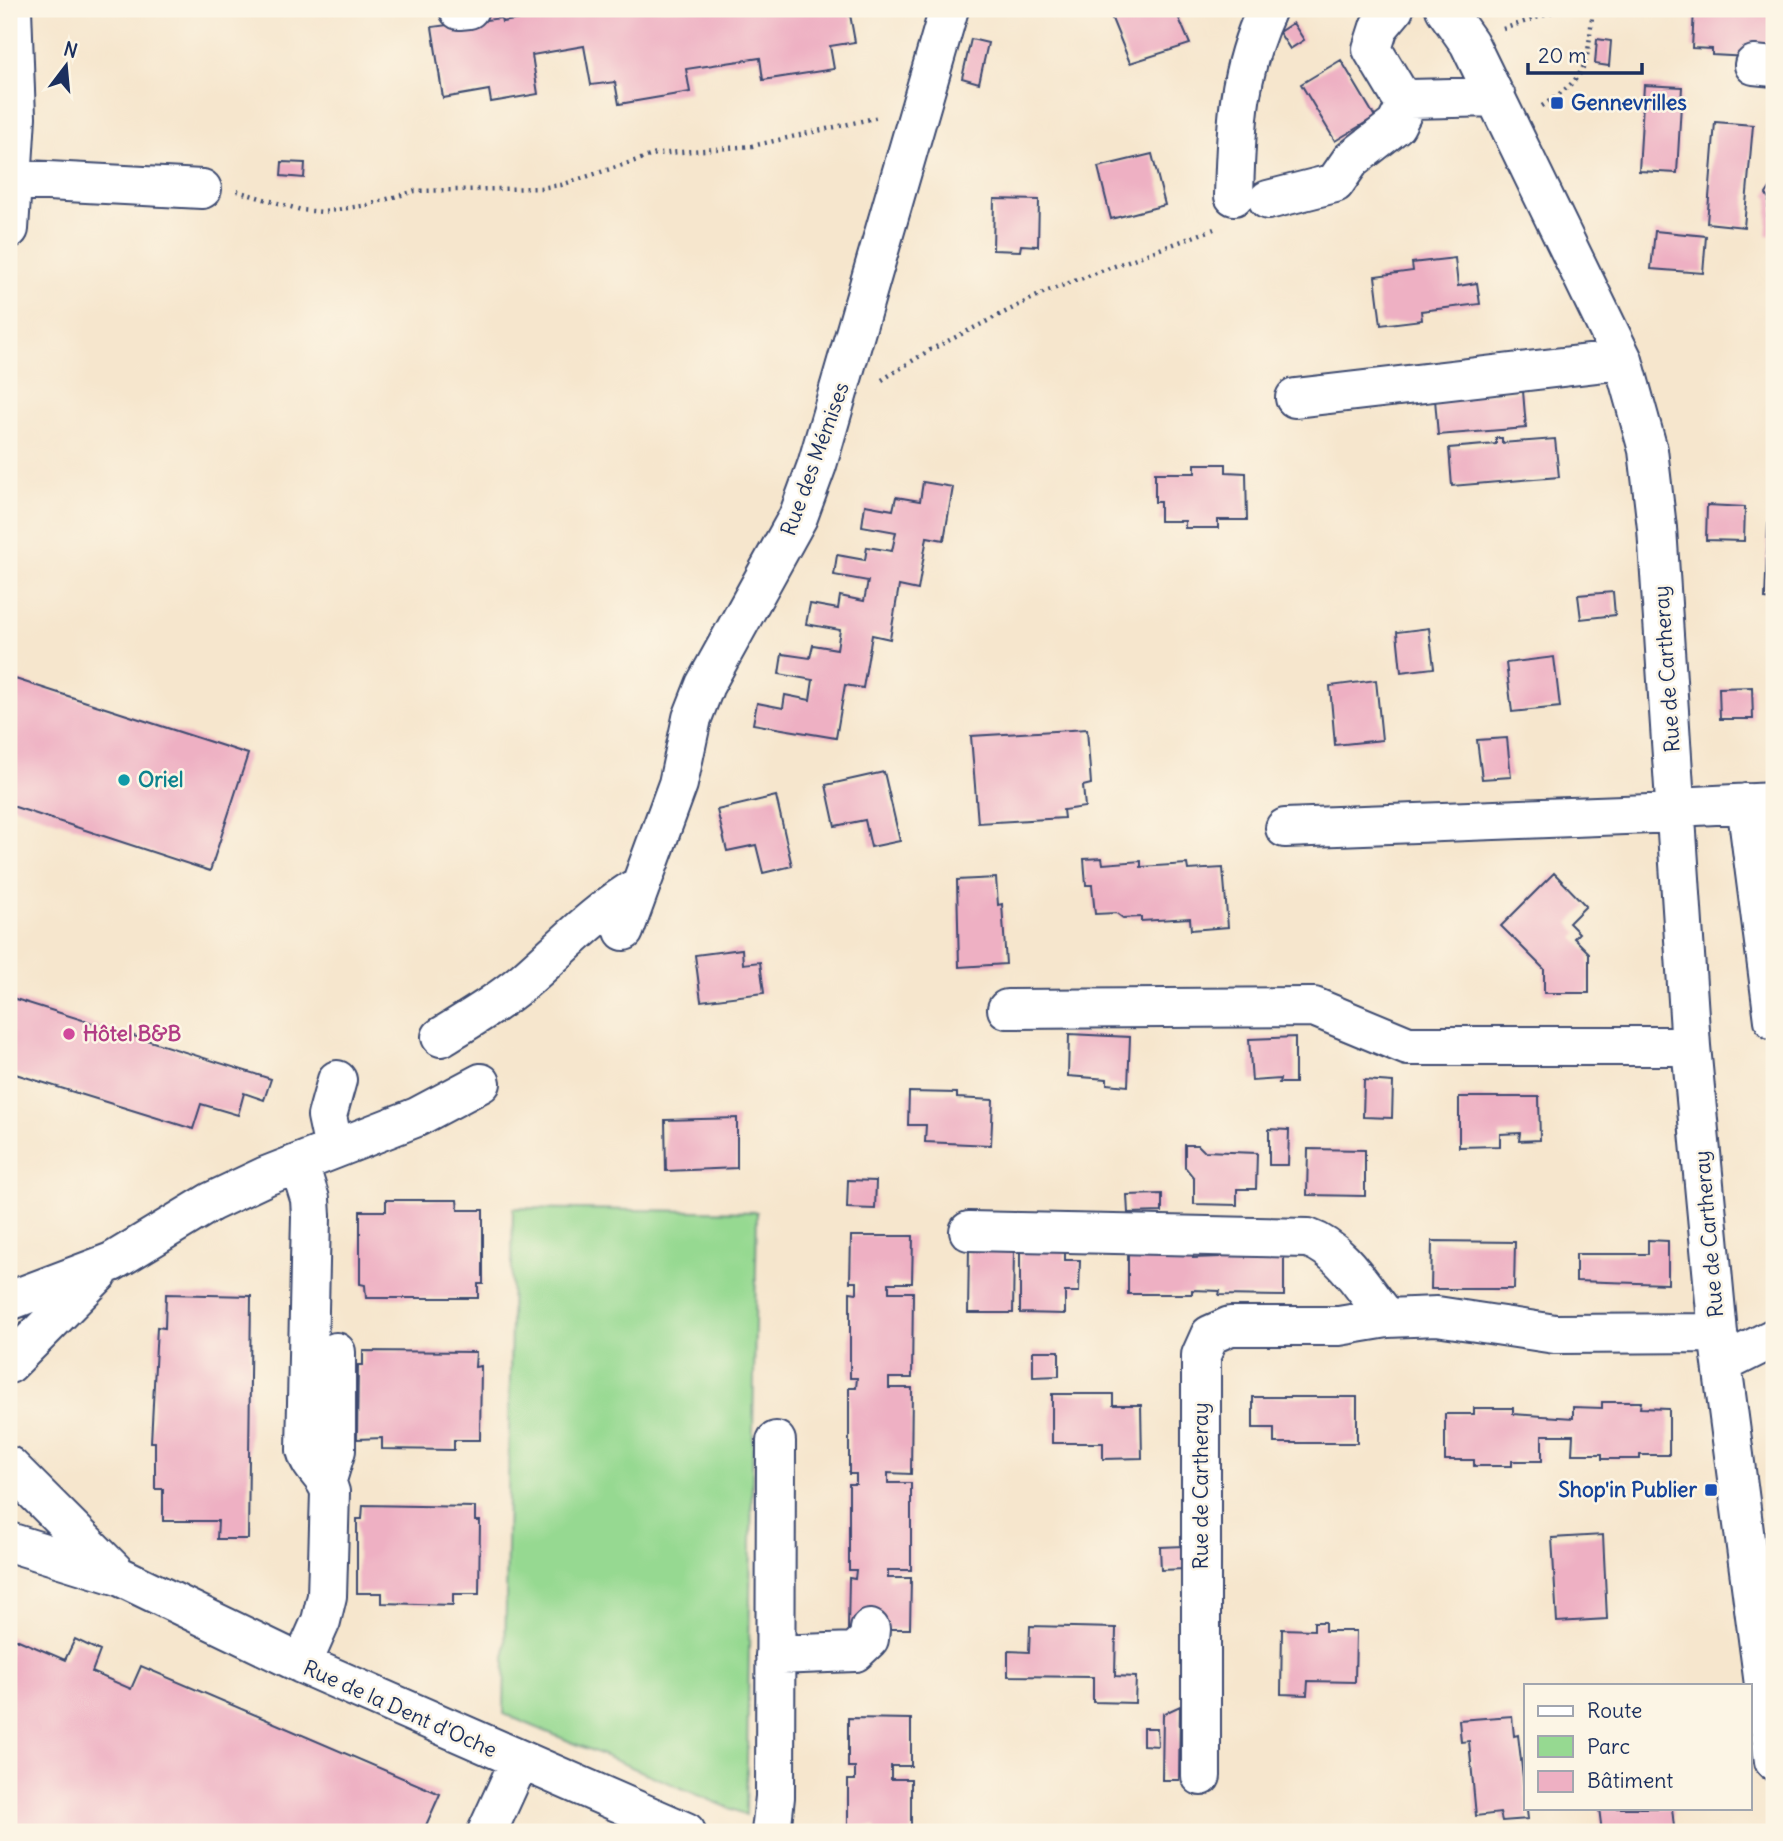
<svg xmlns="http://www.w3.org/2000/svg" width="1783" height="1841" font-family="Delius,sans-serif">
	<rect width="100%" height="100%" fill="#fcf5e5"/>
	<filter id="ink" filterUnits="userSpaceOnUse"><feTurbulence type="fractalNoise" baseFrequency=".0143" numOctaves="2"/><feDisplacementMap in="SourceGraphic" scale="14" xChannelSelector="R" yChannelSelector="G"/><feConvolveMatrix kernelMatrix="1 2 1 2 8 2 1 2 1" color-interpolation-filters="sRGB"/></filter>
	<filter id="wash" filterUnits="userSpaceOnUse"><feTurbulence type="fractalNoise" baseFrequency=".00686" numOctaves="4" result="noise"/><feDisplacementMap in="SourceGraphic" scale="28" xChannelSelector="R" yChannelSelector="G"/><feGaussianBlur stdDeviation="1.57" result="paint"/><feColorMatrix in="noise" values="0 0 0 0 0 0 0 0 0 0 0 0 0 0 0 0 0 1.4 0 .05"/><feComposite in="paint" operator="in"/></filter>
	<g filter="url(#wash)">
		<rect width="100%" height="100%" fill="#f6e6cd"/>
		<!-- green -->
		<path fill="#96d991" stroke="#588478" stroke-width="2" d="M513 1208 757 1212 746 1815 504 1714Z"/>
		<g id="blocks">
			<!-- building -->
			<path fill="#eeb0c3" d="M580 9H849L855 42 830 46 834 69 763 80 760 58 686 69 690 92 619 104 615 82 591 85 584 46 532 55 538 94 491 102 489 90 443 98 432 27 501 18 502 22Z
				M1108 9H1175L1190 44 1130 63Z
				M1694 9H1774V49L1749 57 1712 55V49L1692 48Z
				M1293 23 1304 40 1290 49 1279 32Z
				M971 39 988 43 979 83 962 78Z
				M1597 39 1611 41 1609 66 1595 64Z
				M1341 60 1375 117 1335 141 1301 84Z
				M1644 85 1682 87 1677 173 1639 171Z
				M1715 122 1753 125 1744 227 1707 223Z
				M1152 154 1165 205 1111 219 1098 167Z
				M282 162 305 163 304 178 281 176Z
				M1774 182V236L1766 235 1769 199 1766 194Z
				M994 199 1039 200 1038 246 1021 245 1020 251 993 250Z
				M1655 231 1706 236 1703 273 1651 269Z
				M1455 258 1458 286 1477 283 1480 304 1421 311 1422 320 1381 325 1375 276 1413 271 1412 263Z
				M1523 391 1526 428 1438 435 1435 399Z
				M1496 438H1502V443L1555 439 1559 477 1452 486 1449 448 1496 444Z
				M1195 464H1226V472L1246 473 1247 520H1218V528H1185V521H1160V502H1155V473H1195Z
				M923 482 953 487 944 540 927 537 918 590 899 586 890 639 872 635 863 688 845 685 836 738 753 724 757 703 783 708 785 695 810 700 813 680 779 674 782 654 810 658 813 645 837 649 840 630 806 624 810 604 838 609 840 596 864 601 868 581 834 575 837 555 865 560 867 547 892 551 896 532 862 526 865 505 893 510 896 497 920 501Z
				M1707 505 1745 507 1744 541 1706 540Z
				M1768 524 1774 525V600L1765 599Z
				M1613 592 1615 615 1581 619 1578 595Z
				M1429 628 1434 668 1401 672 1397 632Z
				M1554 657 1560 707 1512 712 1506 663Z
				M9 677 248 754 210 871 9 805Z
				M1376 680 1382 740 1335 745 1330 686Z
				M1752 687 1753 719H1720L1719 688Z
				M1087 729 1091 784 1083 786 1085 807 1063 810 1064 818 978 823 971 736Z
				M1507 738 1511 777 1482 779 1477 740Z
				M884 772 900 841 871 847 865 820 835 826 826 785Z
				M776 796 792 866 763 873 756 845 727 851 717 810Z
				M1102 858 1103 864 1141 861V867L1187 864 1188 870 1223 868 1228 927 1191 930 1190 918 1141 921V917L1123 918 1116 913 1095 914 1092 885H1086L1084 859Z
				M1554 873 1586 906 1569 923 1579 933 1574 938 1589 953V993H1544V969L1501 926Z
				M996 878 998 905 1002 904 1006 964 959 967 957 880Z
				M742 949 743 964 760 962 764 993 701 1001 695 955Z
				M9 997 271 1079 264 1100 244 1093 238 1115 201 1104 193 1129 9 1072Z
				M1069 1034 1130 1037 1128 1086 1107 1084V1079L1068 1076Z
				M1295 1037V1083H1279L1280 1079 1252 1081 1249 1039Z
				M1364 1080 1393 1082 1392 1118 1363 1117Z
				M909 1092 957 1093V1098L993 1100 991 1145 925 1142 926 1125H908Z
				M1459 1097H1539L1540 1140 1519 1141 1520 1133 1500 1134V1146L1459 1147Z
				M737 1118V1168L666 1171 665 1120Z
				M1269 1129 1289 1130 1288 1165H1269Z
				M1185 1145H1198L1204 1151 1257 1153 1256 1189H1237V1205L1194 1204V1178L1185 1167Z
				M1308 1149 1365 1150V1196L1307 1195Z
				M848 1180 876 1181 875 1209 847 1208Z
				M1162 1194V1212L1128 1213 1127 1195Z
				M386 1200H457L458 1210H483V1284H478V1298H366L365 1285 360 1284V1211H386Z
				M851 1236H913L912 1283H889V1292H913L912 1378H889V1388H912L911 1474 888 1473V1483H911V1570H888V1578H911L910 1629H848L849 1578 855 1579 856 1570H849V1484H856V1474H849V1388H856L857 1378H850V1292L857 1293V1282H850Z
				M1648 1240 1668 1241V1284L1576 1281V1254H1648Z
				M1432 1241 1515 1242 1514 1289H1431Z
				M969 1247 1014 1248 1013 1313H968Z
				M1020 1248H1065V1260H1080L1079 1292H1065V1314L1020 1313Z
				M1128 1248 1193 1249V1258L1220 1257V1250H1284V1296L1219 1295 1220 1291 1192 1290V1294H1128Z
				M166 1294 251 1296 248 1539H217L218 1521H163V1489H155V1442H151L157 1327 165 1328Z
				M363 1351 476 1352 475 1367 481 1366 480 1440H454V1450L382 1449V1438L357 1439 358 1365H363Z
				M1033 1351H1059V1376L1033 1377Z
				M1052 1394H1113V1405H1141L1142 1458 1103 1459V1443H1052Z
				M1253 1397H1357V1443H1274V1428H1253Z
				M1602 1402H1641L1640 1408 1669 1409V1455H1640V1459H1602V1454H1572L1573 1435H1542V1461H1512V1466H1474V1460H1445V1414H1474V1408H1513V1414L1573 1418V1407L1602 1408Z
				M363 1505 475 1507V1521H480L479 1594H453V1605L382 1603V1593H357V1519H362Z
				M1603 1535 1607 1619 1557 1622 1552 1538Z
				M1184 1546 1185 1569 1161 1570 1160 1547Z
				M1314 1622H1325V1631H1356L1355 1682 1308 1681 1307 1695 1281 1694 1282 1629 1314 1630Z
				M1030 1626 1116 1628 1115 1676 1136 1677 1135 1703 1093 1702V1677L1008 1676V1651L1029 1652Z
				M9 1636 65 1660 75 1639 100 1651 92 1672 131 1689 141 1666 440 1794 423 1832H9Z
				M1180 1706 1179 1780H1162L1163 1714Z
				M1512 1716 1514 1736 1518 1735 1528 1819 1502 1821 1500 1813 1476 1816 1469 1741 1461 1742 1459 1720Z
				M848 1718 911 1719V1766H891V1779H911V1832H875V1826H848V1780H855V1767H848Z
				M1143 1728H1157L1158 1746 1143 1745Z
				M1599 1808H1672L1674 1827 1602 1832Z"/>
		</g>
	</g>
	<g filter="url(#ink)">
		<use href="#blocks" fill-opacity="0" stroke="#3c4a6f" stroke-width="2"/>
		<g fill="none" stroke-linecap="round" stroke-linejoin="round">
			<!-- minor casing -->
			<g stroke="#3c4a6f" stroke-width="42">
				<path id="minor" d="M1394 9 1379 27 1372 49 1399 94 1409 99 1496 97
					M1445 9 1469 43 1623 360 1648 450 1657 528 1691 1046 1718 1333 1774 1761
					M459 10 469 9
					M1754 65 1774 67
					M9 179 202 189
					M1234 196C1236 127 1237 73 1267 9
					M1268 200 1335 183 1351 160 1396 125 1409 99
					M9 229 16 117 12 9
					M1295 398 1623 360
					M1746 803 1774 1020
					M1676 807 1774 802
					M1285 828 1676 813
					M624 931 678 784 692 718 705 685 798 517 817 465 949 9
					M1007 1009 1314 1007 1408 1046H1691
					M441 1037C470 1019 499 1002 525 980 564 946 596 911 641 885
					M334 1149 327 1116 337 1080
					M299 1164 310 1199 311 1216 306 1450C310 1468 326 1475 330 1492L327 1596 321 1621 302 1664
					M969 1231 1308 1238C1343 1250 1364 1290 1387 1318
					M9 1301 112 1262 211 1202 266 1176 417 1117 481 1083
					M9 1364 98 1274
					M1722 1364 1774 1338
					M9 1466 114 1571
					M327 1480 336 1450V1352
					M9 1542 119 1576 302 1664 686 1832
					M775 1655 855 1652 869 1639 870 1629
					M1201 1776V1355L1210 1335 1230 1326H1339L1387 1318 1437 1316 1555 1334 1718 1333
					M487 1832 519 1762
					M771 1832 775 1797 776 1441"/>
			</g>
			<!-- path -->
			<path stroke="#3c4a6f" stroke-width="4.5" stroke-dasharray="2 5" stroke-linecap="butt" d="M1503 29 1562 9
				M1542 106C1592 73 1586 65 1593 9
				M237 191 301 210 323 212 367 205 415 191 540 188 561 185 656 154 752 146 879 117
				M882 380 928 351 1045 292 1214 229"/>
			<!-- minor -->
			<use href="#minor" stroke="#fff" stroke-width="38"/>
		</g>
	</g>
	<!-- markers -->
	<g fill="#1a4fb4" stroke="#fcf5e5" stroke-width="2.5">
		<rect x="1550" y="96" width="14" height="14" rx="3.5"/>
		<rect x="1704" y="1483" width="14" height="14" rx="3.5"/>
	</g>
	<circle fill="#0f9aa8" stroke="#fcf5e5" stroke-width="2.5" cx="124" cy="780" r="7"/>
	<circle fill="#d1479c" stroke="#fcf5e5" stroke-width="2.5" cx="69" cy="1034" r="7"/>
	<g text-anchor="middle" stroke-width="5" stroke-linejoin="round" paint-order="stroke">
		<!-- transit labels -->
		<g font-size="21" font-weight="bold" fill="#164399" stroke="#fcf5e5" text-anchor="start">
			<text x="1571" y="110">Gennevrilles</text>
			<text x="1697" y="1497" text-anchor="end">Shop'in Publier</text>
		</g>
		<!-- street labels -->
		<g font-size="21" fill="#1b2f5e" stroke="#fcf5e5">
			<text transform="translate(815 459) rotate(-70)" y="7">Rue des Mémises</text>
			<text transform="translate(1667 669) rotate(-94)" y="7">Rue de Cartheray</text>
			<text transform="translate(1709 1234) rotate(-95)" y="7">Rue de Cartheray</text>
			<text transform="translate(1201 1486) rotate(-90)" y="7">Rue de Cartheray</text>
			<text transform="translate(400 1709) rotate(24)" y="7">Rue de la Dent d'Oche</text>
		</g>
		<!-- culture labels -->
		<g font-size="21" font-weight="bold" fill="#0d838f" stroke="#fcf5e5" text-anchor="start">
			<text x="138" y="787">Oriel</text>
		</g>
		<!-- hotel labels -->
		<g font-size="21" font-weight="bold" fill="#b23c85" stroke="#fcf5e5" text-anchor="start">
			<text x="83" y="1041">Hôtel B&amp;B</text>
		</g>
	</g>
	<!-- margin -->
	<rect width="1783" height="1841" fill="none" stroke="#fcf5e5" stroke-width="35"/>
	<!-- legend -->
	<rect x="1524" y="1684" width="228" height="126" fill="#fcf5e5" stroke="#a2a6af" stroke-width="2"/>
	<rect x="1538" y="1706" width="35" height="10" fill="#ffffff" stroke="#a2a6af" stroke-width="2"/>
	<text x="1587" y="1718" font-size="21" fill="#1b2f5e">Route</text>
	<rect x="1538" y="1736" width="35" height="21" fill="#96d991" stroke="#a2a6af" stroke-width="2"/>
	<text x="1587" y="1754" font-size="21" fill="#1b2f5e">Parc</text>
	<rect x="1538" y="1771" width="35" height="21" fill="#eeb0c3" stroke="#a2a6af" stroke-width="2"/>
	<text x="1587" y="1788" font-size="21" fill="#1b2f5e">Bâtiment</text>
	<!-- north arrow -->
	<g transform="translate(66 66) rotate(16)" stroke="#fcf5e5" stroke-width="5" paint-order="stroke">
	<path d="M0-5L12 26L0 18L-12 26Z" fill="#1b2f5e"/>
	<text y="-10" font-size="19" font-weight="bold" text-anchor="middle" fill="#1b2f5e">N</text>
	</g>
	<!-- scale -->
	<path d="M1528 63v10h114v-10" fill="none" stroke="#1b2f5e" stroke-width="3.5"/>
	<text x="1538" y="63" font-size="21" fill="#1b2f5e" stroke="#fcf5e5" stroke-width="5" paint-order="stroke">20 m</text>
</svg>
